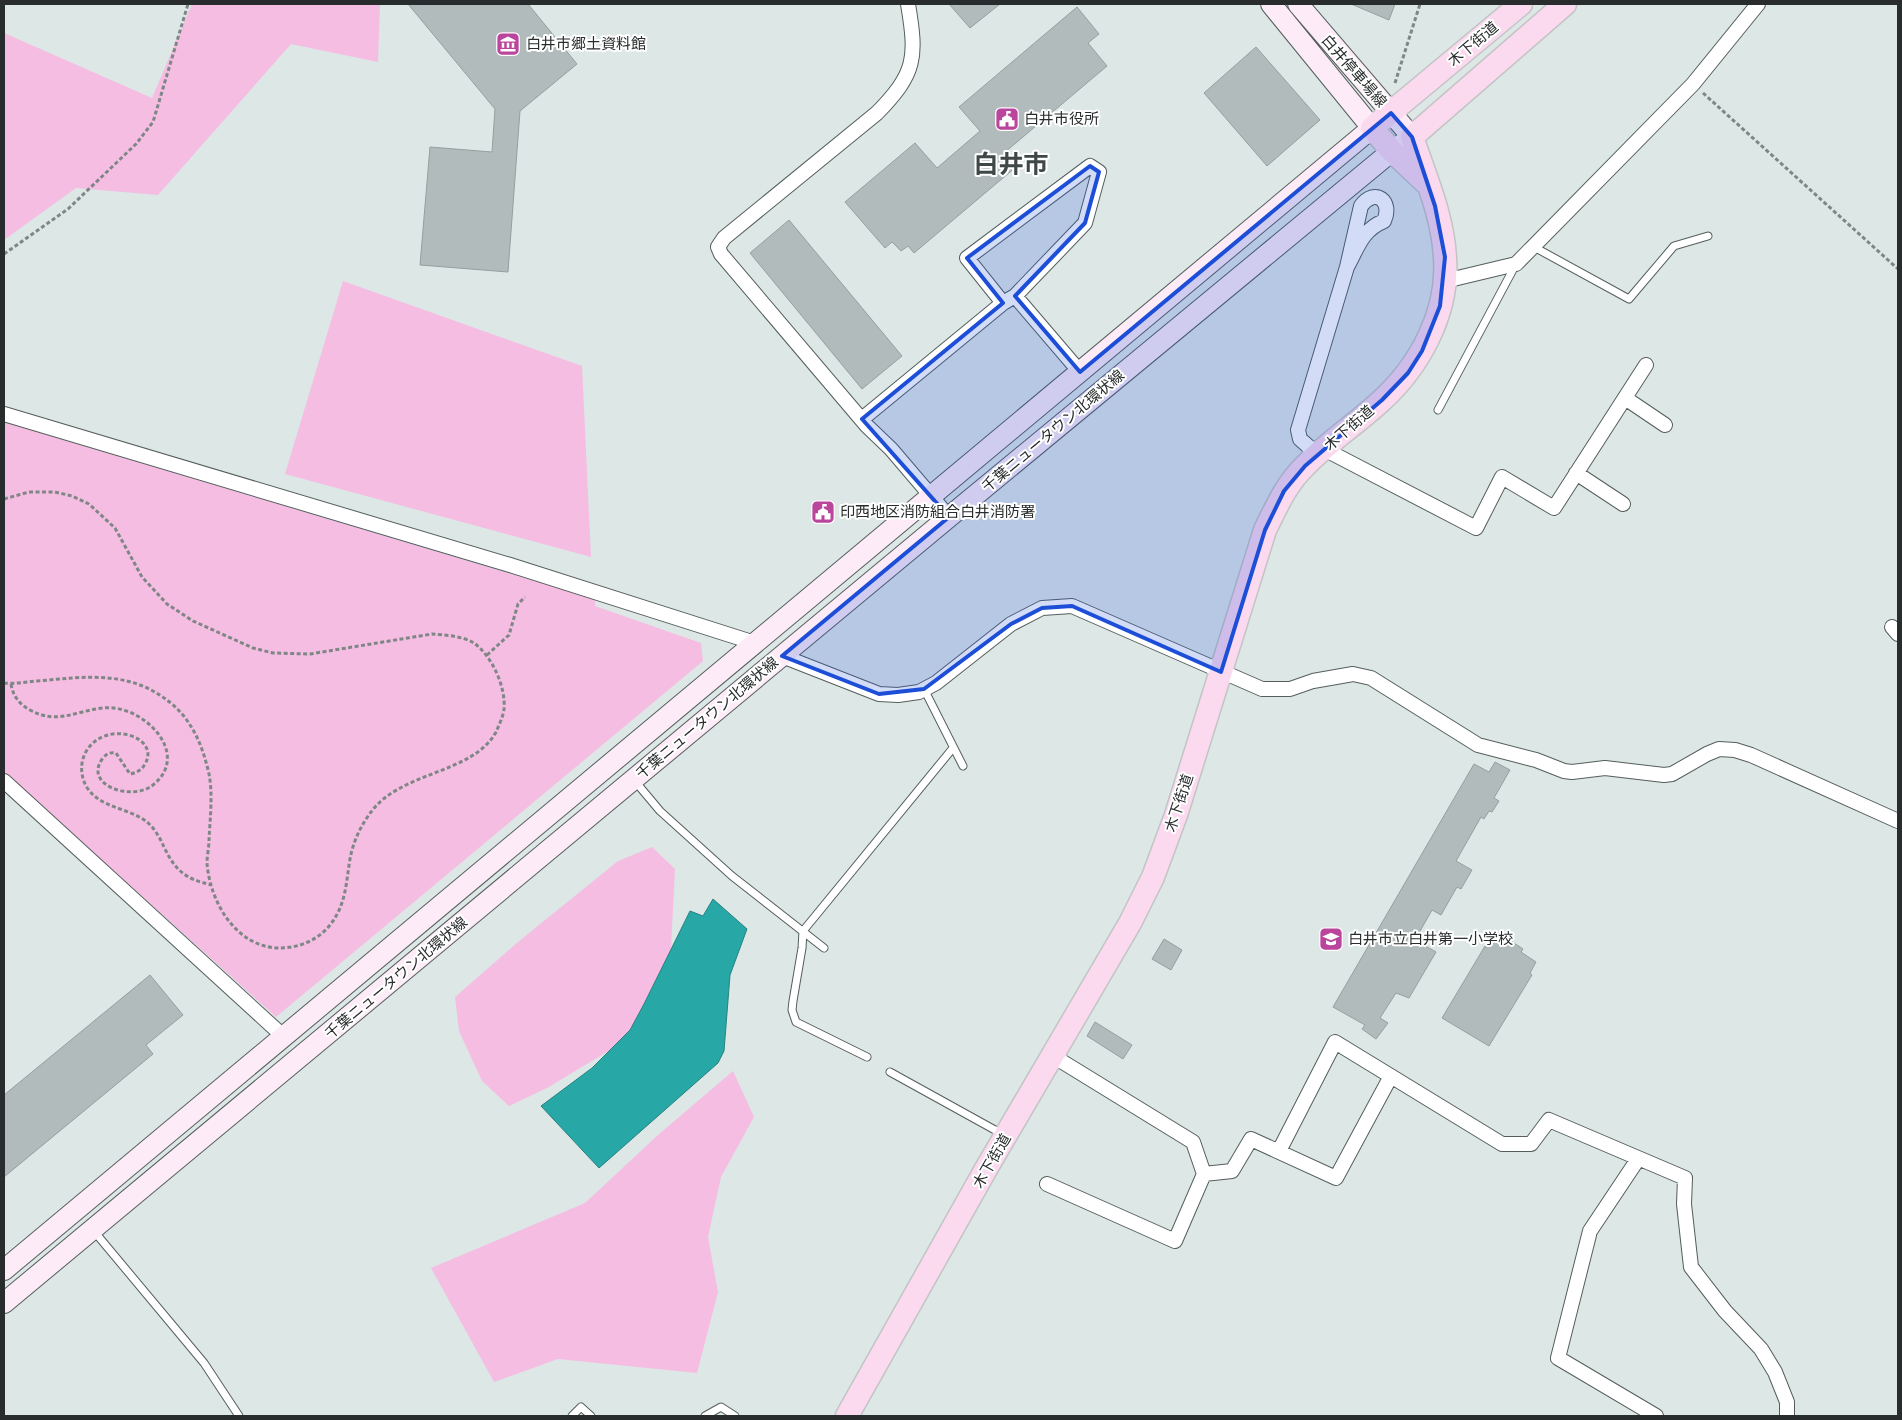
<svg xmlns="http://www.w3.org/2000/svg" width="1902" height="1420" font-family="'IBM Plex Serif','Noto Sans JP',serif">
	<rect width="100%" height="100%" fill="#dce7e6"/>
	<!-- green -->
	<path fill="#f6bde3" d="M192 4H380L378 62 291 44 158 195 76 188 4 240V33L152 98Z
		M343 281 582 366 591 557 285 474Z
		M4 422 595 599V606L701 643 703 661 276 1017 4 772Z
		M652 847 675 869 671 948 650 1026 547 1088 509 1106 482 1081 459 1031 455 997 518 942 618 861Z
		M733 1071 754 1117 721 1177 708 1237 718 1292 697 1373 558 1359 494 1382 431 1268 585 1203 658 1135Z"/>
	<!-- water -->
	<path fill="#27a7a5" stroke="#278281" d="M713 899 747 929 730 975 724 1051 718 1063 599 1168 541 1106 592 1068 630 1030 644 1004 690 911 703 916Z"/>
	<!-- building -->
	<path fill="#b1bbbb" stroke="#959f9f" d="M408 4H528L577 64 520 111 508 272 420 265 430 147 492 152 495 109Z
		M949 4H1000L970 28Z
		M1351 4H1395L1389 20Z
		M1077 7 1099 34 1088 43 1107 66 1004 153 1016 167 914 253 908 246 901 251 892 242 885 248 845 202 915 143 937 168 980 131 959 107Z
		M1256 47 1320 120 1267 166 1204 93Z
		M789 220 902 356 862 389 750 253Z
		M1495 762 1510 770 1494 798 1499 801 1492 812 1489 811 1484 819 1481 817 1456 861 1472 870 1461 889 1457 887 1441 915 1432 910 1415 940 1436 952 1409 998 1396 993 1380 1018 1388 1023 1376 1039 1362 1029 1365 1025 1333 1007 1474 764 1489 772Z
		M1493 936 1508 946 1511 941 1523 949 1521 952 1536 962 1530 973 1532 975 1489 1046 1442 1018 1485 946 1486 948Z
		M1164 939 1182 950 1171 970 1152 959Z
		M150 975 183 1015 146 1045 153 1054 4 1177V1095Z
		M1095 1022 1132 1045 1123 1059 1087 1036Z"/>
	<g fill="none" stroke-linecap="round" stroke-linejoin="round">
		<!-- lane casing -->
		<g stroke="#555e5d" stroke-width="9">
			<path id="lane" d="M1534 247 1629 299 1674 246 1708 236
				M1438 410 1516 264
				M924 689 963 766
				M634 780 660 811 732 876 824 948
				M867 1057 796 1022 792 1010 793 1001 802 948 803 931 953 748
				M890 1072 1004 1135
				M93 1230 204 1363 239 1416
				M572 1416 581 1407 591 1416
				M705 1416 721 1407 735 1416"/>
		</g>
		<!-- street casing -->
		<g stroke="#555e5d" stroke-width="16">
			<path id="street" d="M908 4C917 58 916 73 877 113L724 238 718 247 721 254 867 426 891 449 949 517
				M1445 281 1516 264 1693 84 1758 4
				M1015 296 1080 372
				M1625 398 1665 425
				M4 414 510 565 755 643
				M862 419 1003 303 1015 296 1085 223 1099 172 1090 166 967 258 1003 303
				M1324 449 1476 528 1502 477 1554 508 1646 365
				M1318 455 1300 439 1298 430 1347 267 1361 206C1375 187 1393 201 1384 221 1362 230 1358 247 1347 267
				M1576 473 1623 504
				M1892 627 1898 634
				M782 656 879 694 898 695 919 692 936 683 1011 624 1042 608 1072 606 1262 689H1290L1313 681 1353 674 1371 678 1478 745 1536 760 1564 771 1572 772 1605 768 1664 775 1672 774 1707 754 1719 749 1735 750 1751 755 1898 821
				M4 781 283 1036
				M1053 1056 1193 1142 1204 1174 1232 1171 1251 1139 1336 1178 1391 1076
				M1279 1151 1335 1042 1502 1144H1531L1549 1120 1685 1178 1684 1204 1691 1267 1725 1311 1761 1349 1775 1372 1787 1402V1416
				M1638 1159 1590 1231 1558 1358 1656 1416
				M1047 1184 1175 1241 1204 1174"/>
		</g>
		<!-- secondary casing -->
		<g stroke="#555e5d" stroke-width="22">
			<path id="secondary" d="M4 1270 1372 128 1271 4
				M4 1303 949 517 1392 151 1412 137 1298 4"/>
		</g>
		<!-- primary casing -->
		<g stroke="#c3c4c4" stroke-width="25">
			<path id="primary" d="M1426 183 1392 151 1372 128 1521 4
				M847 1416 986 1169 1130 923 1153 877 1176 815 1265 530C1276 508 1286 484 1305 466 1327 443 1356 424 1380 402 1420 366 1449 312 1445 258 1443 216 1425 176 1412 137L1565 4"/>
		</g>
		<!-- path -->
		<path stroke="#7f8786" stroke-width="3" stroke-dasharray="4 2.5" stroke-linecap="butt" d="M1395 83 1420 4
			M1703 93 1898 269
			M4 254 68 209 136 144 153 122 188 4
			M4 499 29 492H55L72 496 89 504 115 528 142 577 167 604 193 621 253 648 273 653 310 654 432 634C445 635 463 636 474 643 492 656 506 687 504 709 503 717 499 725 496 732 473 774 401 771 371 812 361 825 353 842 350 859 346 883 346 905 330 925 318 940 299 948 280 948 237 948 210 903 207 863 207 856 209 847 209 840 210 819 213 794 209 774 203 747 193 722 172 704 130 669 86 677 37 681 26 682 15 684 4 683
			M487 655 509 635 518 604 525 597
			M11 684C13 696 19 704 30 710 57 725 75 711 103 708 141 703 193 753 153 785 132 802 82 785 103 758 107 753 111 752 116 753L130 774C136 773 142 770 145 764 161 737 107 719 87 750 80 761 80 774 86 786 100 809 128 807 147 822 155 829 160 838 164 847 176 872 186 879 212 885"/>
		<!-- lane -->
		<use href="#lane" stroke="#fff" stroke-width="7"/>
		<!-- street -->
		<use href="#street" stroke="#fff" stroke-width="14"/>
		<!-- secondary -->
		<use href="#secondary" stroke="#fdecf7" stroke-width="20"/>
		<!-- primary -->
		<use href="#primary" stroke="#fbd9ef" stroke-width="22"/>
	</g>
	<!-- marked area -->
	<path fill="#1d4ed8" fill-opacity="0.2" stroke="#1d4ed8" stroke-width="4" stroke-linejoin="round" d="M1391 113 1412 137 1435 206 1445 257 1440 306 1422 351 1408 373 1382 400 1305 466 1284 491 1265 530 1221 672 1072 606 1042 608 1011 624 924 689 879 694 782 656 949 517 862 419 1003 303 967 258 1090 166 1099 172 1085 223 1015 296 1080 372Z"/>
	<!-- icons -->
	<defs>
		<g id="museum-square" transform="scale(1.25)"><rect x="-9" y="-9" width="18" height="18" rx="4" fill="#ba459d" stroke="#fff"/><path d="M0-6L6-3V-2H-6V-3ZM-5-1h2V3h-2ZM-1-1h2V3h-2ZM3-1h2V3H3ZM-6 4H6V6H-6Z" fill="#fff"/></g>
		<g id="civic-square" transform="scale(1.25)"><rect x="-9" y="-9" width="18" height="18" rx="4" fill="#ba459d" stroke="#fff"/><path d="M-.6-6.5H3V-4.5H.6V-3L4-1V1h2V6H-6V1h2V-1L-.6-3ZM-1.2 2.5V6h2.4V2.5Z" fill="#fff"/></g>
		<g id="school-square" transform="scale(1.25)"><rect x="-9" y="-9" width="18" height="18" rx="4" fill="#ba459d" stroke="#fff"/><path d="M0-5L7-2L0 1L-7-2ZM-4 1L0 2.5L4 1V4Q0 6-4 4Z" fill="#fff"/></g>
	</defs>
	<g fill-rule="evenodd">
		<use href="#museum-square" x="508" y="44"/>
		<use href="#civic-square" x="1007" y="119"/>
		<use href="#civic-square" x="823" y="512"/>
		<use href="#school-square" x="1331" y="939"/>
	</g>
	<g text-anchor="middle" stroke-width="4" stroke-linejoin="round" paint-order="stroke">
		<!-- poi labels -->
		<g font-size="15" fill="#282c2c" stroke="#fff" text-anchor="start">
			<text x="526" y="49">白井市郷土資料館</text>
			<text x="1024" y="124">白井市役所</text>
			<text x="840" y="517">印西地区消防組合白井消防署</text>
			<text x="1348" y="944">白井市立白井第一小学校</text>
		</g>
		<!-- street labels -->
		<g font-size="15" fill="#282c2c" stroke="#fff">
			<text transform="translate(1473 44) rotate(-40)" y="5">木下街道</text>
			<text transform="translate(1354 71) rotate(49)" y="5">白井停車場線</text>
			<text transform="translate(1349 428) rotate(-41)" y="5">木下街道</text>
			<text transform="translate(1053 431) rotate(-40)" y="5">千葉ニュータウン北環状線</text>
			<text transform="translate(707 718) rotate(-40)" y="5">千葉ニュータウン北環状線</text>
			<text transform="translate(1179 803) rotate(-72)" y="5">木下街道</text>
			<text transform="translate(396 978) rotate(-40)" y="5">千葉ニュータウン北環状線</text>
			<text transform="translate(992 1161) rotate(-60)" y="5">木下街道</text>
		</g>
		<!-- town labels -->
		<g font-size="25" font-weight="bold" fill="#3f4747" stroke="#fff">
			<text x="1011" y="173">白井市</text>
		</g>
	</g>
	<!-- border -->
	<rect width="1902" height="1420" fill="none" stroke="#282c2c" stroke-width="10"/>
</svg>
